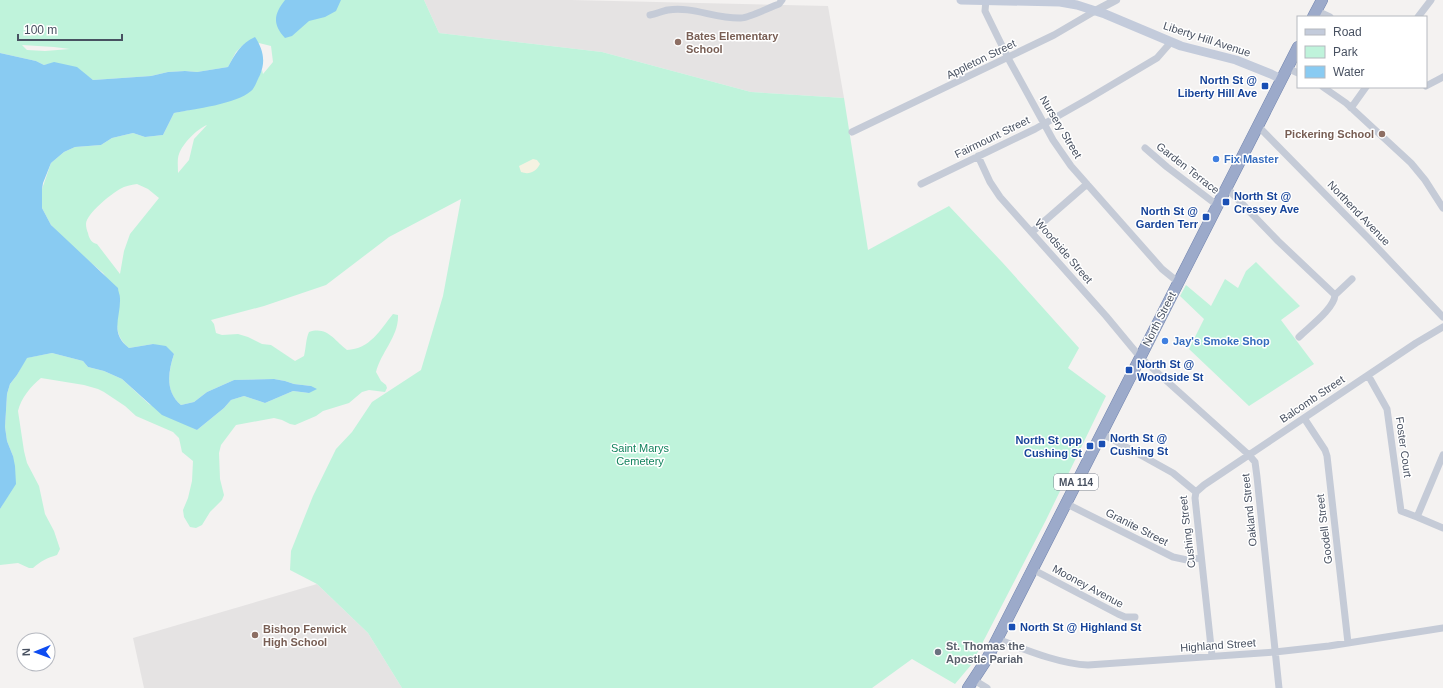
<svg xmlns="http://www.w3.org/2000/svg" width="1443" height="688" font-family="Arial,sans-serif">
	<rect width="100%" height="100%" fill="#f4f2f1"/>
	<!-- education -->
	<path fill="#e5e3e3" d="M424 0H571L828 6 844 98 751 92 602 52 439 33Z
		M317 584 368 633 402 688H144L133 638Z"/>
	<!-- green -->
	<path fill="#bff3db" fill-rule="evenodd" d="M0 0H424L439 33 602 52 751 92 844 98 868 250 949 206 1002 262 1079 348 1068 368 1106 396 1046 520 971 665 955 684 912 659 872 688H402L368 633 317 584 290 570 291 551 313 496 336 449 352 432 372 402 421 370 443 296 461 199 389 237 326 285 264 306 211 320 214 324 216 333 222 335 238 334 248 337 262 344 271 345 295 361 304 356C306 348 306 338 309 332 327 326 334 340 347 350 370 349 380 330 393 314L398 315C399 336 381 352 376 372L381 381 386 385 387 388 385 392 369 390 362 392 349 403 323 411 316 416 295 425 290 424 282 420 274 418 236 425 221 445 219 453 220 479 224 495 222 500 210 512 202 525 196 528 190 527 184 517 183 510 188 498 192 481 193 461 182 452 179 438 173 432 136 416 125 406 104 392 98 389 84 385 41 378C31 386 21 398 18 411L24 451 27 463 39 486 45 514 54 531 60 549 57 555C47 558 41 561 33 568H29L18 563 0 565V509L4 502 13 456 7 441 5 427 7 394 10 384 17 375 26 358 52 353 83 361 88 367 104 371 122 379 149 404 197 430 224 408 231 400 244 396 265 403 293 391 309 393 311 386 294 384 285 381 274 379 234 380 207 392 194 402 181 405C165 392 168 373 174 354L153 344 129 348C112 335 117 316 120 298L103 273 70 245 51 225 42 208V189L51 163 64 152 75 147 101 145 112 138 133 133 145 137 163 135 174 113 194 109 256 82 262 70 263 74 273 62 271 46 259 43 243 45 236 52 228 67 197 72 185 71 168 72 151 76 93 80 86 75 62 65 54 63 44 65 36 61 0 53ZM22 45 54 47 70 49 45 51 27 50ZM207 125 194 139 189 160 178 173C178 167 177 159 179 154 183 143 197 129 207 125ZM137 184 148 189 159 198 130 234 124 251 120 274 97 244C92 243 89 239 88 233 87 231 86 227 86 224 87 213 110 195 120 189 125 186 131 185 137 184Z
		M1256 262 1300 306 1281 320 1314 364 1249 406 1189 349 1204 319 1180 296 1186 285 1211 306 1225 279 1238 288 1246 271Z"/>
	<!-- sand -->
	<path fill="#f5f2e2" d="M533 159 537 160 540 164C536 172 529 175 521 172L519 166Z"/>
	<!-- water -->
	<path fill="#89cbf2" d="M285 0H341L336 11 325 17 309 21 292 36 285 38C272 24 274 14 285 0Z
		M255 37C263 49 266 61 260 75 257 80 255 88 251 91 237 104 194 109 174 113L163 135 145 137 133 133 112 138 101 145 75 147 64 152 51 163 43 183 42 189V208L51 225 118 288C118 291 120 295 120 298 121 317 109 333 129 348L153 344 166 346 174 354C168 372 165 392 181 405L194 402 207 392 234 380 274 379 285 381 294 384 311 386 317 389 309 393 293 391 265 403 244 396 231 400 224 408 197 430 162 415 122 379 104 371 88 367 83 361 52 353 27 358 17 375 10 384 7 394 5 427 7 441 13 456 15 466 16 484 0 509V53L36 61 44 65 54 62 77 67 93 80 151 76 168 72 185 71 197 72 228 67C235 54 241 43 255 37Z"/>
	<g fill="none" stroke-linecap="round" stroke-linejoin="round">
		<!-- trunk casing -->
		<g stroke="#7285af" stroke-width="12">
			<path id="trunk" d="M1313 17 1322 0
				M968 688 987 659 1298 47"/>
		</g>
		<!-- minor -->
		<path stroke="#c5cbd7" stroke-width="7" d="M986 0 985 11 1008 58 1053 140 1071 166 1162 269 1178 282
			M1317 11 1330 17
			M650 15C656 14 662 11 668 10 692 6 716 19 741 18 749 18 770 7 779 4L782 0
			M1418 17 1431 0
			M1287 68 1298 73
			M1426 86 1443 77
			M1323 87 1346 103 1411 163 1425 180 1443 208
			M1351 108 1366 87
			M1258 126 1369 239 1443 317
			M852 132 1054 35 1095 11
			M1145 148 1167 167 1217 205
			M978 156 990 182 1000 197 1106 316 1140 357 1249 455 1255 462 1257 477 1279 688
			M921 184 1035 129 1088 99 1157 58 1171 42
			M1226 187 1278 241 1335 295
			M1032 232 1087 184
			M1299 337C1309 327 1334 309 1335 295L1352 279
			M1368 375 1387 409 1401 511 1417 517
			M1304 418 1325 450 1327 456 1348 643
			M1101 433 1173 473 1196 492 1195 498 1212 656
			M1443 455 1417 517 1443 528
			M1196 492 1204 485 1416 343 1443 327
			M1065 503 1173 557 1187 560 1201 558
			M1032 569 1118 614 1125 617H1135
			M997 639C1024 649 1059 664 1088 665L1275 652 1329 646 1443 628
			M974 680 987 688"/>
		<!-- tertiary -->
		<path stroke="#c5cbd7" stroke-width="8" d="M1095 11 1116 0"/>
		<!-- secondary -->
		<path stroke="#c3cbdb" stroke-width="9" d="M961 0 1060 2 1077 5 1105 14 1181 46 1236 60 1271 74 1281 79"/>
		<!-- trunk -->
		<use href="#trunk" stroke="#9caaca" stroke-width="11"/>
	</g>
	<!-- markers -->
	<g fill="#8d6e63" stroke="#fff" stroke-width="1.5">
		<circle cx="678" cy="42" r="4"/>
		<circle cx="1382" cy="134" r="4"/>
		<circle cx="255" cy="635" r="4"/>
	</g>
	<g fill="#1a4fb4" stroke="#fff" stroke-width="1.5">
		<rect x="1261" y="82" width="8" height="8" rx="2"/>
		<rect x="1222" y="198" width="8" height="8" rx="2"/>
		<rect x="1202" y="213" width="8" height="8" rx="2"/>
		<rect x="1125" y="366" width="8" height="8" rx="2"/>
		<rect x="1098" y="440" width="8" height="8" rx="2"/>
		<rect x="1086" y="442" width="8" height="8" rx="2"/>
		<rect x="1008" y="623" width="8" height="8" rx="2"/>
	</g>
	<g fill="#3f7fe0" stroke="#fff" stroke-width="1.5">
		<circle cx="1216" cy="159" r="4"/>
		<circle cx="1165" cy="341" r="4"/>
	</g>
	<circle fill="#6b7280" stroke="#fff" stroke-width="1.5" cx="938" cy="652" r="4"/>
	<g text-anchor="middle" stroke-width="3" stroke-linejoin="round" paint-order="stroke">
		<!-- shield labels -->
		<rect fill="#fff" stroke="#7f8590" stroke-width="1" x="1054" y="474" width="44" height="16" rx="3"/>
		<g font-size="10" font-weight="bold" fill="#485161">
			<text x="1076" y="486">MA 114</text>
		</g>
		<!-- education labels -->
		<g font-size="11" font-weight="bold" fill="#785e54" stroke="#fff" text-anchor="start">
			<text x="686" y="40">Bates Elementary<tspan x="686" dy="13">School</tspan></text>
			<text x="1374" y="138" text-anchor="end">Pickering School</text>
			<text x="263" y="633">Bishop Fenwick<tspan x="263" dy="13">High School</tspan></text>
		</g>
		<!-- street labels -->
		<g font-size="11" fill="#485161" stroke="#fff">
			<text transform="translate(1207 39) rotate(18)" y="4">Liberty Hill Avenue</text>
			<text transform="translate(981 59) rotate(-26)" y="4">Appleton Street</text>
			<text transform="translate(1061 127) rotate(59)" y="4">Nursery Street</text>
			<text transform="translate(992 137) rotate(-26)" y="4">Fairmount Street</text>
			<text transform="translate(1188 168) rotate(38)" y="4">Garden Terrace</text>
			<text transform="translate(1359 213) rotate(46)" y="4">Northend Avenue</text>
			<text transform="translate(1064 251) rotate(49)" y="4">Woodside Street</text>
			<text transform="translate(1159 319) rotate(-63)" y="4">North Street</text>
			<text transform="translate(1312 399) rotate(-34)" y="4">Balcomb Street</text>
			<text transform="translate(1404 447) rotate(82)" y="4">Foster Court</text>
			<text transform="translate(1249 510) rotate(-96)" y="4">Oakland Street</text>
			<text transform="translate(1137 527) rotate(27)" y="4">Granite Street</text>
			<text transform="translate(1324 529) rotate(-97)" y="4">Goodell Street</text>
			<text transform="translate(1187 532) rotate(-97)" y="4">Cushing Street</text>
			<text transform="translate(1088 586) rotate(28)" y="4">Mooney Avenue</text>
			<text transform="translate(1218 645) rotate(-4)" y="4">Highland Street</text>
		</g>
		<!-- transit labels -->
		<g font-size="11" font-weight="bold" fill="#164399" stroke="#fff" text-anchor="start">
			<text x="1257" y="84" text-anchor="end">North St @<tspan x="1257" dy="13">Liberty Hill Ave</tspan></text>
			<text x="1234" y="200">North St @<tspan x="1234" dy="13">Cressey Ave</tspan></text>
			<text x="1198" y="215" text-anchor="end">North St @<tspan x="1198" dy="13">Garden Terr</tspan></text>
			<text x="1137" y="368">North St @<tspan x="1137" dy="13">Woodside St</tspan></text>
			<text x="1110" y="442">North St @<tspan x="1110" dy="13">Cushing St</tspan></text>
			<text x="1082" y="444" text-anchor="end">North St opp<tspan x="1082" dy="13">Cushing St</tspan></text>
			<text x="1020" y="631">North St @ Highland St</text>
		</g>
		<!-- shop labels -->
		<g font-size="11" font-weight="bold" fill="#366cbe" stroke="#fff" text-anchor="start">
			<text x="1224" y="163">Fix Master</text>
			<text x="1173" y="345">Jay's Smoke Shop</text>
		</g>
		<!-- park labels -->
		<g font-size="11" fill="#12835d" stroke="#fff">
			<text x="640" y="452">Saint Marys<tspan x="640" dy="13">Cemetery</tspan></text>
		</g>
		<!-- worship labels -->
		<g font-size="11" font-weight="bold" fill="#5b616d" stroke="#fff" text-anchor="start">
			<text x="946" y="650">St. Thomas the<tspan x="946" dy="13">Apostle Pariah</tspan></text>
		</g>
	</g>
	<!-- legend -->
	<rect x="1297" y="16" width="130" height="72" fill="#ffffff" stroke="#b6b9c0"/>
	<rect x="1305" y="29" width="20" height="6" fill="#c3cbdb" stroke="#b6b9c0"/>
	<text x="1333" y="36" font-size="12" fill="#485161">Road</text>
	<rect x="1305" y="46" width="20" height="12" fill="#bff3db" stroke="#b6b9c0"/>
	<text x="1333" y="56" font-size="12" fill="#485161">Park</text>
	<rect x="1305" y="66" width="20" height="12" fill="#89cbf2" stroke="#b6b9c0"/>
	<text x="1333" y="76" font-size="12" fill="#485161">Water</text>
	<!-- north arrow -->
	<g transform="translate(36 652) rotate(269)"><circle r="19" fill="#ffffff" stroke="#b6b9c0"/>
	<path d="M0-3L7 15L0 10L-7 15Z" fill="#0e4cf1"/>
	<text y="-6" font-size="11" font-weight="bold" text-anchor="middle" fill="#485161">N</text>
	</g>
	<!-- scale -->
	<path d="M18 34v6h104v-6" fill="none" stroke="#485161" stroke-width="2"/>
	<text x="24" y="34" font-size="12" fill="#485161" stroke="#ffffff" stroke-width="3" paint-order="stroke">100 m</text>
</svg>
